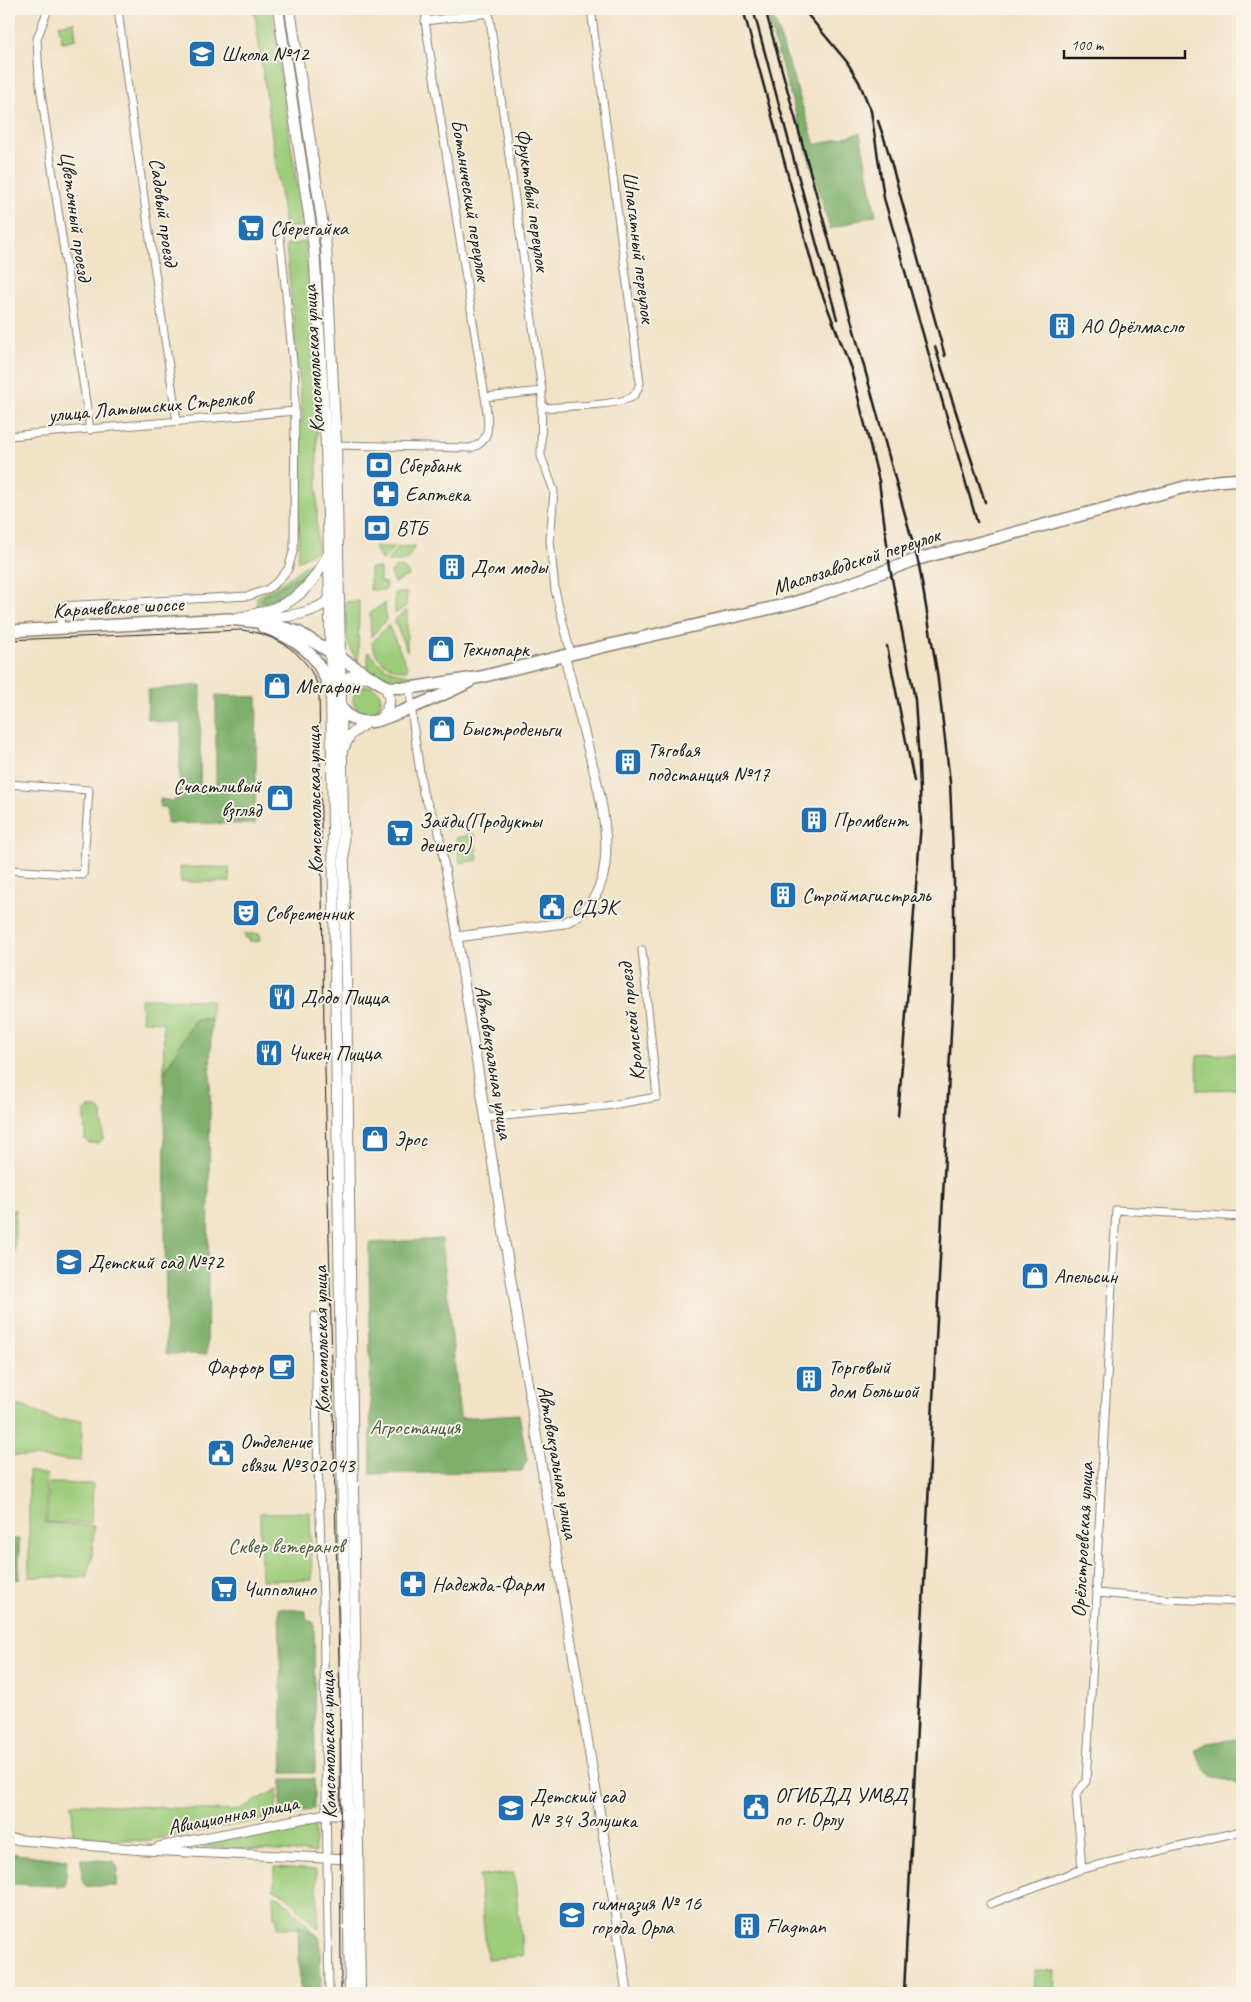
<svg xmlns="http://www.w3.org/2000/svg" width="1251" height="2002" font-family="Caveat,sans-serif">
	<rect width="100%" height="100%" fill="#f7f3e8"/>
	<filter id="ink" filterUnits="userSpaceOnUse"><feTurbulence type="fractalNoise" baseFrequency=".02" numOctaves="2"/><feDisplacementMap in="SourceGraphic" scale="10" xChannelSelector="R" yChannelSelector="G"/><feConvolveMatrix kernelMatrix="1 2 1 2 8 2 1 2 1" color-interpolation-filters="sRGB"/></filter>
	<filter id="wash" filterUnits="userSpaceOnUse"><feTurbulence type="fractalNoise" baseFrequency=".0096" numOctaves="4" result="noise"/><feDisplacementMap in="SourceGraphic" scale="20" xChannelSelector="R" yChannelSelector="G"/><feGaussianBlur stdDeviation="1.12" result="paint"/><feColorMatrix in="noise" values="0 0 0 0 0 0 0 0 0 0 0 0 0 0 0 0 0 1.4 0 .05"/><feComposite in="paint" operator="in"/></filter>
	<g filter="url(#wash)">
		<rect width="100%" height="100%" fill="#f2e2c6"/>
		<!-- green -->
		<path fill="#9dcc7a" stroke="#5c744b" d="M254 9H271L303 226 285 228Z
			M74 22 76 39 62 42 59 25Z
			M305 242 317 419V550L297 562 299 548 297 423 303 421 286 245Z
			M415 546 406 561H387L398 547Z
			M374 547H394L382 561Z
			M317 557C316 582 280 605 257 607V597L289 578Z
			M396 567 404 568 409 575 394 583 391 573Z
			M370 568H380V582L386 583V590H370Z
			M395 593H407L406 606 395 614Z
			M359 601 358 664 347 641 345 602Z
			M385 603 386 620 371 637 370 613Z
			M407 610V651L394 620Z
			M388 625 407 666V670C392 671 374 660 372 643Z
			M368 652C373 654 375 660 379 663 390 672 401 674 415 676V681C391 683 382 678 361 667H368Z
			M353 700a14 14 0 1 1 28 0a14 14 0 1 1-28 0Z
			M474 834 478 860 460 863 456 838Z
			M180 867H229L230 882H181Z
			M244 934H260V941H249V938H245Z
			M141 999 211 1000V1019H195L164 1073 163 1022 142 1021Z
			M1242 1053V1089L1198 1090 1197 1056Z
			M89 1108H97L102 1112 103 1138 99 1143H89L85 1140 84 1112Z
			M9 1210H15L14 1295H9Z
			M9 1406H22L55 1420H82L81 1461 9 1455Z
			M29 1471 47 1475 45 1523 94 1526 92 1558 87 1577H29Z
			M49 1483 93 1484 91 1523 47 1522Z
			M310 1512 312 1580H261L260 1513Z
			M278 1789 275 1818 144 1841 73 1836 72 1803 232 1811 242 1808Z
			M315 1822V1853L186 1846Z
			M274 1867 316 1870 319 1929 284 1894 274 1889Z
			M514 1873 523 1956 487 1959 479 1876Z
			M273 1895 281 1898 320 1938 299 1925 298 1928H277V1917H274Z
			M1034 1970 1055 1971 1054 1993H1033Z"/>
		<!-- forest -->
		<path fill="#7eb06a" stroke="#4d6643" d="M765 9H771L815 145 860 133 876 215 830 229Z
			M307 571 295 585 266 603 261 600 264 596Z
			M201 685 200 792 216 787V695L257 697 255 824 167 823V807H160V799L173 801 179 797 181 723 159 722 147 718 148 690Z
			M195 1019H211L207 1354H166L164 1073Z
			M442 1239 460 1418 519 1414 527 1460 522 1471 371 1474 369 1243Z
			M9 1539H19V1580L9 1579Z
			M279 1608 305 1611 307 1619 314 1623 315 1773H283Z
			M1242 1738V1788C1234 1780 1227 1781 1217 1778 1206 1775 1199 1760 1195 1750L1207 1743Z
			M282 1779H314V1809L280 1817Z
			M9 1853 67 1860 65 1886 9 1884Z
			M81 1859 113 1861 118 1868 117 1886H86L82 1880Z
			M298 1925 320 1938 321 1993H300Z"/>
	</g>
	<g filter="url(#ink)">
		<g fill="none" stroke-linecap="round" stroke-linejoin="round">
			<!-- minor casing -->
			<g stroke="#877f71" stroke-width="9">
				<path id="minor" d="M48 9 37 39 39 79 90 430
					M118 9 129 96 177 421
					M425 21 489 13 542 391 541 456 554 491 550 541 555 590 571 654
					M485 397 542 391
					M542 408C562 406 617 406 632 397 637 394 638 388 640 383L591 9
					M9 436 295 411
					M336 445 470 448C495 442 487 417 485 397L425 21 428 9
					M60 628 61 606 249 596 268 589 279 580 288 569 294 549 295 381 280 237
					M410 688 413 724 423 793 438 827 457 937
					M9 784 89 790 83 875 9 870
					M485 1118 606 1106 657 1097 642 950
					M315 1316 317 1439 323 1598 329 1993
					M1097 1593 1165 1599 1242 1602
					M1082 1869 1076 1795 1086 1781 1097 1593 1096 1583 1116 1210 1242 1217
					M990 1904 1082 1869 1242 1831"/>
			</g>
			<!-- tertiary casing -->
			<g stroke="#877f71" stroke-width="11">
				<path id="tertiary" d="M564 655C572 684 579 712 586 740 600 794 632 895 564 923L457 937 523 1356 609 1869 627 1993"/>
			</g>
			<!-- secondary casing -->
			<g stroke="#877f71" stroke-width="11">
				<path id="secondary" d="M9 1839 144 1850 348 1859
					M159 1847 326 1814H348L353 1816"/>
			</g>
			<!-- primary casing -->
			<g stroke="#877f71" stroke-width="12">
				<path id="primary" d="M278 9 314 248 326 444 329 553 350 1993
					M290 9 326 247 336 445 346 978 360 1993
					M238 618C283 609 306 599 327 556
					M260 618C285 617 313 615 332 598
					M337 682 352 676 369 677
					M379 720C389 709 395 697 382 684
					M344 747 350 735 367 722"/>
			</g>
			<!-- trunk casing -->
			<g stroke="#877f71" stroke-width="14">
				<path id="trunk" d="M263 627C281 633 299 642 312 656 330 675 335 723 367 722 379 722 392 715 403 711 426 702 448 693 469 682
					M9 631 229 619 268 623 298 632 382 684 389 687 410 688 481 677 571 654 793 603 819 595 918 559 1185 487 1217 481 1242 479"/>
			</g>
			<!-- minor -->
			<use href="#minor" stroke="#fff" stroke-width="7"/>
			<!-- tertiary -->
			<use href="#tertiary" stroke="#fff" stroke-width="9"/>
			<!-- secondary -->
			<use href="#secondary" stroke="#fff" stroke-width="9"/>
			<!-- primary -->
			<use href="#primary" stroke="#fff" stroke-width="10"/>
			<!-- trunk -->
			<use href="#trunk" stroke="#fff" stroke-width="11"/>
			<!-- tram -->
			<path stroke="#1c1c1c" stroke-width="1" d="M9 640 241 630C277 634 308 654 319 689L324 1027 340 1705 341 1993"/>
			<!-- rail -->
			<path stroke="#1c1c1c" stroke-width="2.5" d="M743 9 815 275 851 369 879 481 890 568 915 700 919 762 921 823 898 1116
				M753 9 837 319
				M765 9 919 565 937 672 950 782 954 879V972L904 1993
				M803 9 847 62 859 82 871 111 884 198 977 522
				M878 121 886 144 945 356
				M935 347 985 502
				M887 646 914 781"/>
		</g>
	</g>
	<!-- icons -->
	<defs>
		<g id="school-square" transform="scale(1.4375)"><rect x="-9" y="-9" width="18" height="18" rx="4" fill="#1f6fb2" stroke="#f7f3e8"/><path d="M0-5L7-2L0 1L-7-2ZM-4 1L0 2.5L4 1V4Q0 6-4 4Z" fill="#fff"/></g>
		<g id="supermarket-square" transform="scale(1.4375)"><rect x="-9" y="-9" width="18" height="18" rx="4" fill="#1f6fb2" stroke="#f7f3e8"/><path d="M-6-5.5h2.5l.6 2H6L4.5 2H-2.5L-4.4-4H-6ZM-1.5 3.2a1.3 1.3 0 1 0 .1 0ZM3 3.2a1.3 1.3 0 1 0 .1 0Z" fill="#fff"/></g>
		<g id="building-square" transform="scale(1.4375)"><rect x="-9" y="-9" width="18" height="18" rx="4" fill="#1f6fb2" stroke="#f7f3e8"/><path d="M-4-6H4V6H1V3H-1V6H-4ZM-2.5-4.3h1.7v1.8h-1.7ZM.8-4.3h1.7v1.8H.8ZM-2.5-1h1.7V.8h-1.7ZM.8-1h1.7V.8H.8Z" fill="#fff"/></g>
		<g id="bank-square" transform="scale(1.4375)"><rect x="-9" y="-9" width="18" height="18" rx="4" fill="#1f6fb2" stroke="#f7f3e8"/><path d="M-6-4H6V4H-6ZM0-2.3a2.3 2.3 0 1 0 0 4.6a2.3 2.3 0 1 0 0-4.6Z" fill="#fff"/></g>
		<g id="pharmacy-square" transform="scale(1.4375)"><rect x="-9" y="-9" width="18" height="18" rx="4" fill="#1f6fb2" stroke="#f7f3e8"/><path d="M-2-6h4v4h4v4h-4v4h-4v-4h-4v-4h4Z" fill="#fff"/></g>
		<g id="shop-square" transform="scale(1.4375)"><rect x="-9" y="-9" width="18" height="18" rx="4" fill="#1f6fb2" stroke="#f7f3e8"/><path d="M-5-2.5h2.3a2.7 3.5 0 0 1 5.4 0H5L5.5 6h-11ZM-1.5-2.5h3a1.5 2.3 0 0 0-3 0Z" fill="#fff"/></g>
		<g id="civic-square" transform="scale(1.4375)"><rect x="-9" y="-9" width="18" height="18" rx="4" fill="#1f6fb2" stroke="#f7f3e8"/><path d="M-.6-6.5H3V-4.5H.6V-3L4-1V1h2V6H-6V1h2V-1L-.6-3ZM-1.2 2.5V6h2.4V2.5Z" fill="#fff"/></g>
		<g id="theatre-square" transform="scale(1.4375)"><rect x="-9" y="-9" width="18" height="18" rx="4" fill="#1f6fb2" stroke="#f7f3e8"/><path d="M-5-5.5Q0-4 5-5.5V0Q5 5 0 6Q-5 5-5 0ZM-3.3-2.5H-1v1.5H-3.3ZM1-2.5H3.3v1.5H1ZM-2.8 1Q0 5.5 2.8 1Z" fill="#fff"/></g>
		<g id="restaurant-square" transform="scale(1.4375)"><rect x="-9" y="-9" width="18" height="18" rx="4" fill="#1f6fb2" stroke="#f7f3e8"/><path d="M-5-6h1v4h1v-4h1v4h1v-4h1v5L-1.5 .5V6h-2V.5L-5-1ZM5-6V6H3V1.5H1.5Q1.5-4 5-6Z" fill="#fff"/></g>
		<g id="cafe-square" transform="scale(1.4375)"><rect x="-9" y="-9" width="18" height="18" rx="4" fill="#1f6fb2" stroke="#f7f3e8"/><path d="M-5.5-4.5H6V0H3Q3 3.5 0 3.5H-2.5Q-5.5 3.5-5.5 0ZM3-3.2v2h1.7v-2ZM-6 4.5H4V6H-6Z" fill="#fff"/></g>
	</defs>
	<g fill-rule="evenodd">
		<use href="#school-square" x="202" y="54"/>
		<use href="#supermarket-square" x="251" y="228"/>
		<use href="#building-square" x="1062" y="326"/>
		<use href="#bank-square" x="379" y="465"/>
		<use href="#pharmacy-square" x="386" y="494"/>
		<use href="#bank-square" x="377" y="528"/>
		<use href="#building-square" x="452" y="567"/>
		<use href="#shop-square" x="441" y="649"/>
		<use href="#shop-square" x="277" y="686"/>
		<use href="#shop-square" x="442" y="729"/>
		<use href="#building-square" x="628" y="762"/>
		<use href="#shop-square" x="280" y="798"/>
		<use href="#building-square" x="814" y="820"/>
		<use href="#supermarket-square" x="400" y="833"/>
		<use href="#building-square" x="783" y="895"/>
		<use href="#civic-square" x="552" y="907"/>
		<use href="#theatre-square" x="246" y="913"/>
		<use href="#restaurant-square" x="282" y="997"/>
		<use href="#restaurant-square" x="269" y="1053"/>
		<use href="#shop-square" x="375" y="1139"/>
		<use href="#school-square" x="69" y="1262"/>
		<use href="#shop-square" x="1035" y="1276"/>
		<use href="#cafe-square" x="282" y="1367"/>
		<use href="#building-square" x="809" y="1379"/>
		<use href="#civic-square" x="221" y="1453"/>
		<use href="#pharmacy-square" x="413" y="1584"/>
		<use href="#supermarket-square" x="224" y="1589"/>
		<use href="#civic-square" x="756" y="1807"/>
		<use href="#school-square" x="511" y="1808"/>
		<use href="#school-square" x="572" y="1915"/>
		<use href="#building-square" x="747" y="1926"/>
	</g>
	<g text-anchor="middle" stroke-width="4" stroke-linejoin="round" paint-order="stroke">
		<!-- poi labels -->
		<g font-size="21" fill="#1c1c1c" stroke="#f7f3e8" text-anchor="start">
			<text x="221" y="61">Школа №12</text>
			<text x="270" y="235">Сберегайка</text>
			<text x="1081" y="333">АО Орёлмасло</text>
			<text x="398" y="472">Сбербанк</text>
			<text x="405" y="501">Еаптека</text>
			<text x="396" y="535">ВТБ</text>
			<text x="471" y="574">Дом моды</text>
			<text x="460" y="656">Технопарк</text>
			<text x="296" y="693">Мегафон</text>
			<text x="461" y="736">Быстроденьги</text>
			<text x="647" y="757">Тяговая<tspan x="647" dy="24">подстанция №17</tspan></text>
			<text x="261" y="793" text-anchor="end">Счастливый<tspan x="261" dy="24">взгляд</tspan></text>
			<text x="833" y="827">Промвент</text>
			<text x="419" y="828">Зайди(Продукты<tspan x="419" dy="24">дешего)</tspan></text>
			<text x="802" y="902">Строймагистраль</text>
			<text x="571" y="914">СДЭК</text>
			<text x="265" y="920">Современник</text>
			<text x="301" y="1004">Додо Пицца</text>
			<text x="288" y="1060">Чикен Пицца</text>
			<text x="394" y="1146">Эрос</text>
			<text x="88" y="1269">Детский сад №72</text>
			<text x="1054" y="1283">Апельсин</text>
			<text x="263" y="1374" text-anchor="end">Фарфор</text>
			<text x="828" y="1374">Торговый<tspan x="828" dy="24">дом Большой</tspan></text>
			<text x="240" y="1448">Отделение<tspan x="240" dy="24">связи №302043</tspan></text>
			<text x="432" y="1591">Надежда-Фарм</text>
			<text x="243" y="1596">Чипполино</text>
			<text x="775" y="1802">ОГИБДД УМВД<tspan x="775" dy="24">по г. Орлу</tspan></text>
			<text x="530" y="1803">Детский сад<tspan x="530" dy="24">№ 34 Золушка</tspan></text>
			<text x="591" y="1910">гимназия № 16<tspan x="591" dy="24">города Орла</tspan></text>
			<text x="766" y="1933">Flagman</text>
		</g>
		<!-- street labels -->
		<g font-size="21" fill="#1c1c1c" stroke="#f7f3e8">
			<text transform="translate(471 200) rotate(81)" y="7">Ботанический переулок</text>
			<text transform="translate(533 200) rotate(82)" y="7">Фруктовый переулок</text>
			<text transform="translate(164 212) rotate(82)" y="7">Садовый проезд</text>
			<text transform="translate(76 216) rotate(82)" y="7">Цветочный проезд</text>
			<text transform="translate(639 247) rotate(83)" y="7">Шпагатный переулок</text>
			<text transform="translate(313 359) rotate(-93)" y="7">Комсомольская улица</text>
			<text transform="translate(150 406) rotate(-5)" y="7">улица Латышских Стрелков</text>
			<text transform="translate(856 561) rotate(-18)" y="7">Маслозаводской переулок</text>
			<text transform="translate(118 607) rotate(-3)" y="7">Карачевское шоссе</text>
			<text transform="translate(314 800) rotate(-91)" y="7">Комсомольская улица</text>
			<text transform="translate(631 1022) rotate(-96)" y="7">Кромской проезд</text>
			<text transform="translate(494 1062) rotate(81)" y="7">Автовокзальная улица</text>
			<text transform="translate(321 1340) rotate(-91)" y="7">Комсомольская улица</text>
			<text transform="translate(558 1462) rotate(80)" y="7">Автовокзальная улица</text>
			<text transform="translate(1082 1540) rotate(-87)" y="7">Орёлстроевская улица</text>
			<text transform="translate(328 1745) rotate(-91)" y="7">Комсомольская улица</text>
			<text transform="translate(233 1815) rotate(-11)" y="7">Авиационная улица</text>
		</g>
		<!-- park labels -->
		<g font-size="21" fill="#495a3d" stroke="#f7f3e8">
			<text x="415" y="1434">Агростанция</text>
			<text x="286" y="1553">Сквер ветеранов</text>
		</g>
	</g>
	<!-- margin -->
	<rect width="1251" height="2002" fill="none" stroke="#f7f3e8" stroke-width="30"/>
	<!-- scale -->
	<path d="M1064 50v8h121v-8" fill="none" stroke="#1c1c1c" stroke-width="2.5"/>
	<text x="1071" y="50" font-size="15" fill="#1c1c1c" stroke="#f7f3e8" stroke-width="4" paint-order="stroke">100 m</text>
</svg>
